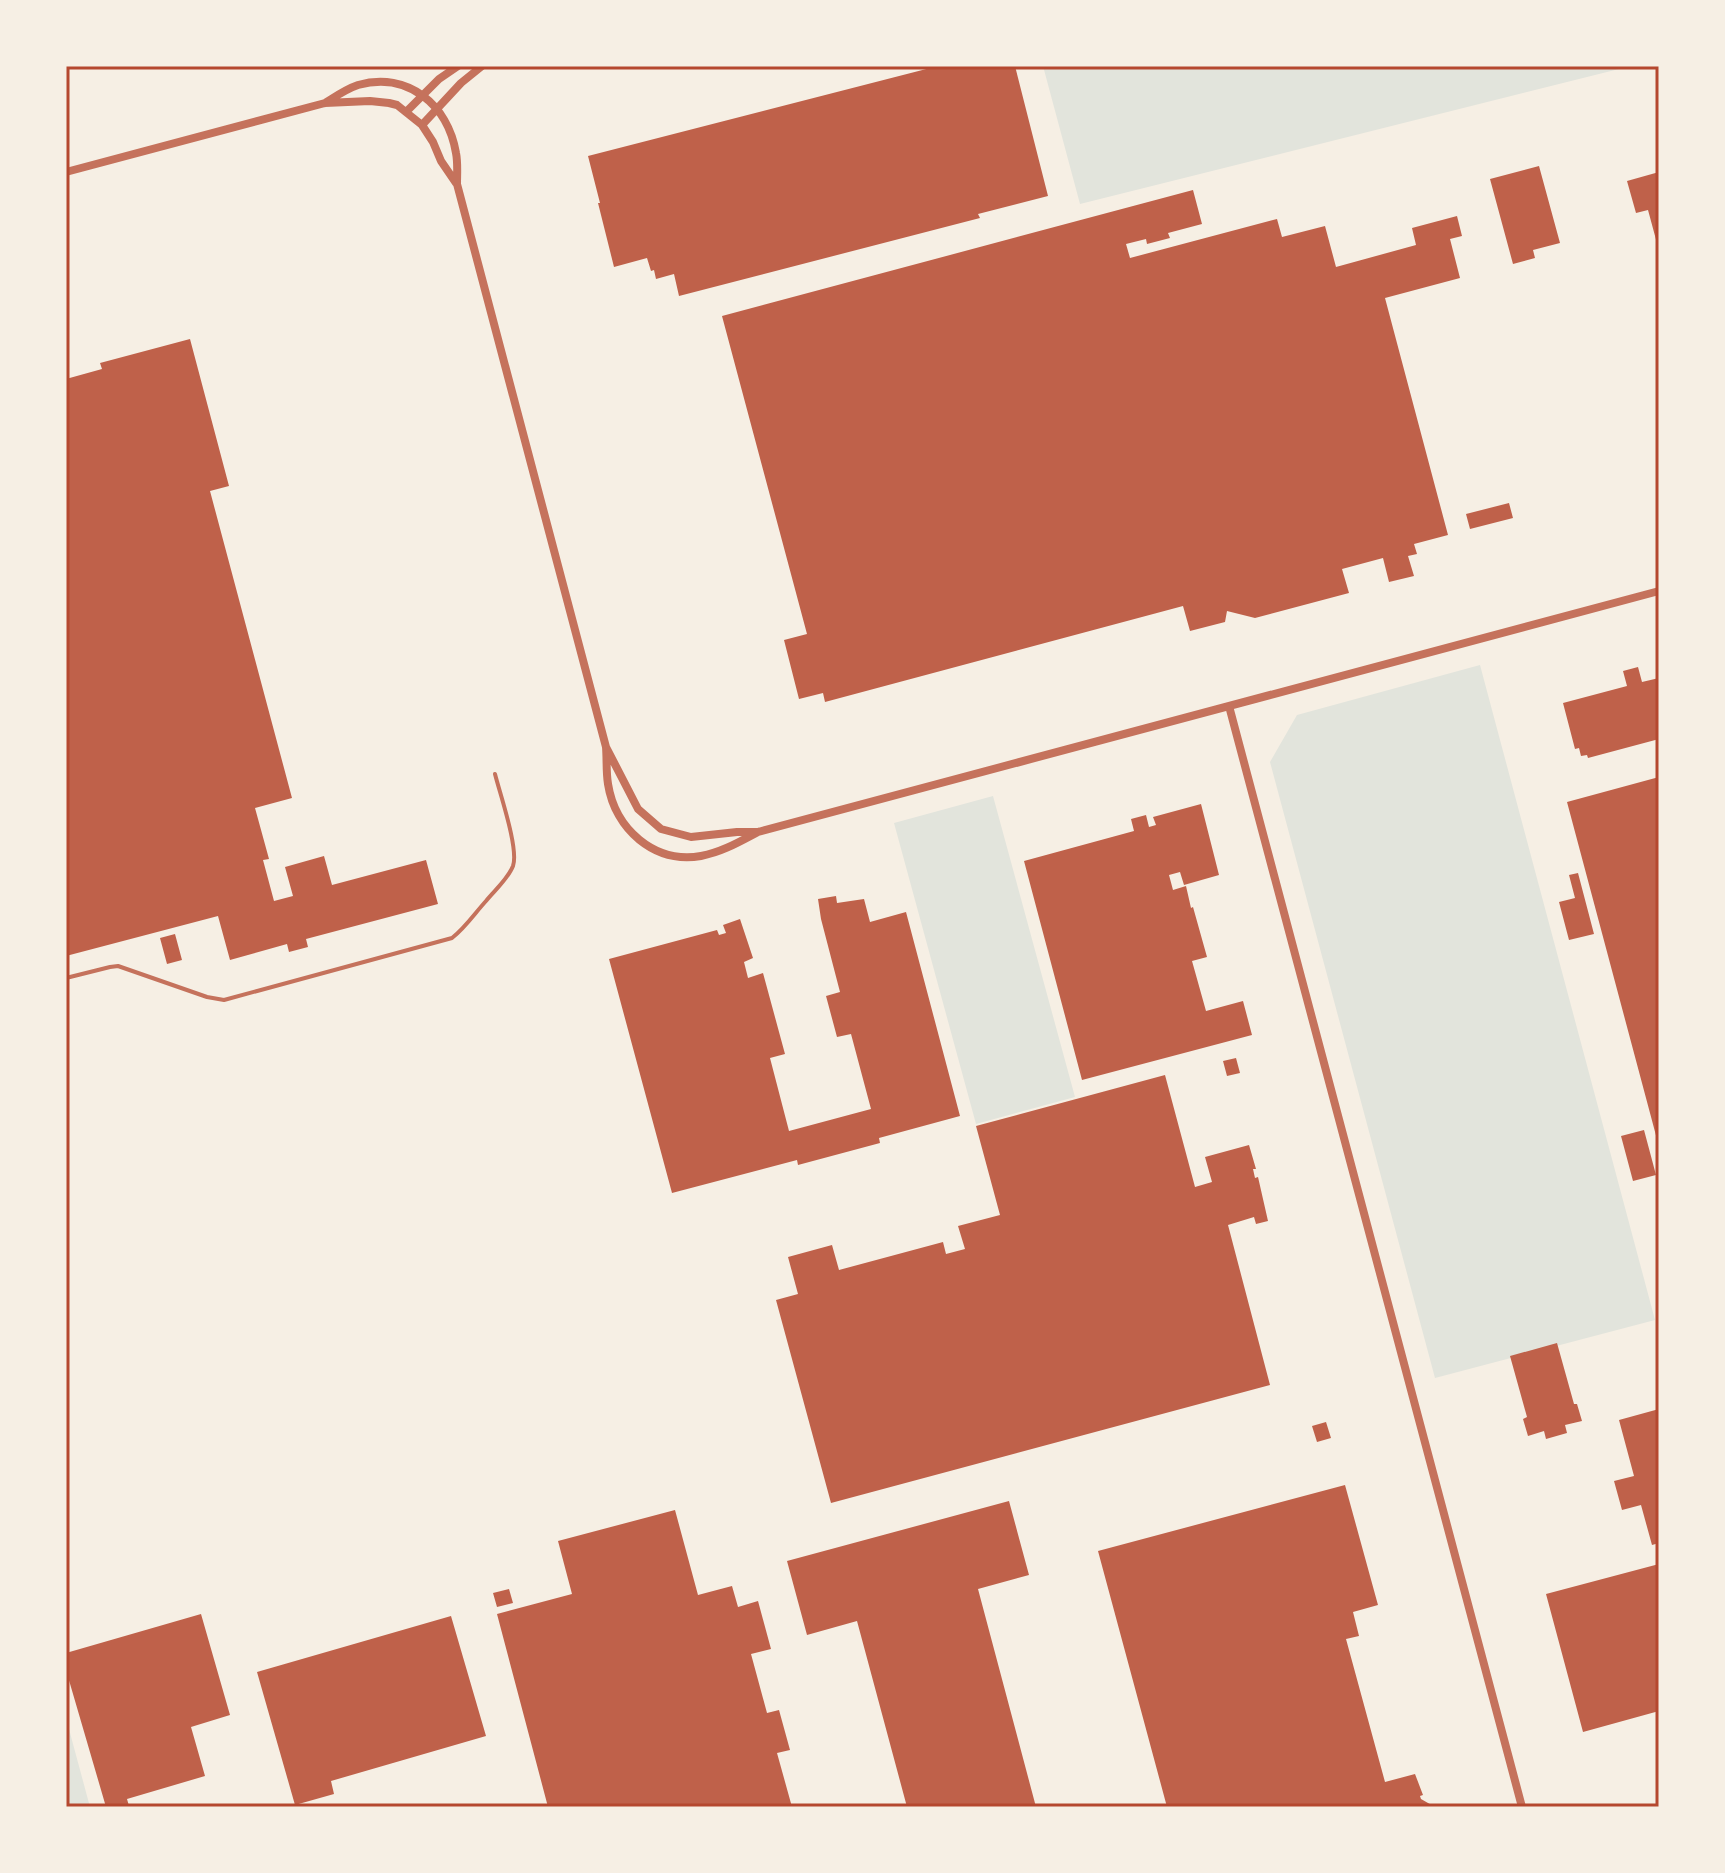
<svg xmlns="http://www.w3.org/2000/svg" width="1725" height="1873" font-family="Ubuntu,sans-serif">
	<rect width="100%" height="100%" fill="#f6efe4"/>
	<!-- green -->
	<path fill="#e2e4dc" d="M1043 66H1631L1080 204Z
		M1480 665 1655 1320 1435 1378 1270 762 1297 715Z
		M993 796 1075 1097 976 1124 894 823Z
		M66 1718 90 1807H66Z"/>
	<!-- building -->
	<path fill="#bf614a" d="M938 66H1015L1048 196 978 214 980 218 679 296 674 274 656 279 654 270 651 271 647 258 614 267 598 203H600L588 156Z
		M1539 166 1560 243 1533 250 1535 258 1513 264 1490 179Z
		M1659 172V247H1658L1648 210 1636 213 1627 181Z
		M1193 190 1202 224 1168 233 1170 238 1147 244 1146 239 1126 244 1130 258 1277 219 1282 237 1325 226 1336 267 1416 245 1412 228 1457 216 1462 236 1450 239 1460 278 1385 298 1448 535 1414 544 1417 554 1408 556 1414 576 1389 582 1383 558 1342 569 1349 593 1255 618 1227 611 1225 622 1190 631 1183 606 825 702 823 693 799 699 784 640 807 634 722 316Z
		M190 339 229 486 210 491 292 798 255 808 269 859 263 860 274 901 293 896 285 867 324 856 332 885 426 860 438 904 306 939 308 947 289 952 287 944 230 960 218 916 66 956V379L102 369 100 363Z
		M1509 503 1513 518 1470 529 1466 514Z
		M1638 667 1642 682 1659 678V739L1588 758 1587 755 1581 756 1579 748 1575 749 1563 703 1627 686 1623 671Z
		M1659 777V1143H1658L1567 802Z
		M1201 804 1219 875 1184 885 1180 872 1169 875 1173 890 1186 886 1191 908 1193 907 1207 957 1192 961 1206 1011 1243 1001 1252 1035 1082 1080 1024 861 1134 831 1131 819 1146 815 1149 827 1156 825 1153 817Z
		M1578 873 1594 934 1569 940 1559 902 1575 898 1569 875Z
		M836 896 837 903 864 899 870 922 906 912 960 1116 879 1138 880 1143 798 1165 797 1160 672 1193 609 959 717 930 719 935 726 933 723 925 740 919 753 958 744 962 748 978 763 973 785 1054 770 1058 789 1131 871 1109 851 1034 837 1037 826 996 840 992 821 919 818 899Z
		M175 934 182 960 167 964 160 938Z
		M1236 1058 1240 1073 1227 1076 1223 1061Z
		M1165 1075 1195 1187 1212 1182 1205 1157 1249 1145 1256 1169H1253L1255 1178 1258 1177 1268 1221 1256 1224 1254 1217 1228 1225 1270 1385 831 1503 776 1300 798 1294 788 1257 832 1245 839 1270 943 1242 946 1254 965 1249 958 1226 1000 1215 976 1126Z
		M1644 1130 1656 1175 1633 1181 1621 1136Z
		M1557 1343 1574 1404H1577L1582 1421 1565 1425 1567 1433 1546 1439 1544 1431 1528 1436 1523 1419 1527 1417 1510 1356Z
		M1659 1409V1543L1652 1545 1641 1505 1622 1510 1614 1481 1634 1476 1619 1420Z
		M1326 1422 1331 1438 1317 1442 1312 1426Z
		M1345 1485 1378 1605 1353 1612 1359 1636 1346 1639 1385 1782 1415 1774 1423 1795 1420 1796 1421 1799 1435 1807H1167L1098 1551Z
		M1009 1501 1029 1575 978 1589 1036 1807H907L857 1621 807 1635 787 1561Z
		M675 1510 698 1595 732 1586 738 1607 758 1601 771 1649 751 1654 767 1713 779 1710 790 1750 777 1753 792 1807H548L497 1614 572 1594 558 1541Z
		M1659 1564V1711L1583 1732 1546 1594Z
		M509 1589 513 1603 497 1607 493 1593Z
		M201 1614 230 1715 191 1727 205 1776 127 1799 129 1806 106 1807 66 1670V1653Z
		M451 1616 486 1736 331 1781 334 1794 295 1805 257 1672Z"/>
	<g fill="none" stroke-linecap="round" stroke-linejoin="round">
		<!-- service -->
		<path stroke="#c5725c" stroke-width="4" d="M66 978 110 967 118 966 207 997 224 1000 452 938C465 928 475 913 486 901 495 890 508 879 513 866 519 849 500 794 495 774"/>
		<!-- minor -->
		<path stroke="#c5725c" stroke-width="8" d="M325 103C336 96 346 89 358 85 408 71 448 105 456 153 458 163 457 174 457 184L606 747C607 759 606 772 608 784 615 829 654 864 701 856 722 852 739 842 758 832
			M407 111 439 79 458 66
			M422 125 461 83 482 66
			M66 172 325 103 370 101 389 103 397 105 422 125 433 142 441 161 456 183
			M1229 706 1522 1807
			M606 747 638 809 661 829 691 837 737 832H758L1659 591"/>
	</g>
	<!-- border -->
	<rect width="1725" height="1873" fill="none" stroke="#f6efe4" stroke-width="136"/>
	<rect x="68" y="68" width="1589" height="1737" fill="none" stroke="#b5482f" stroke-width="3"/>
</svg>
